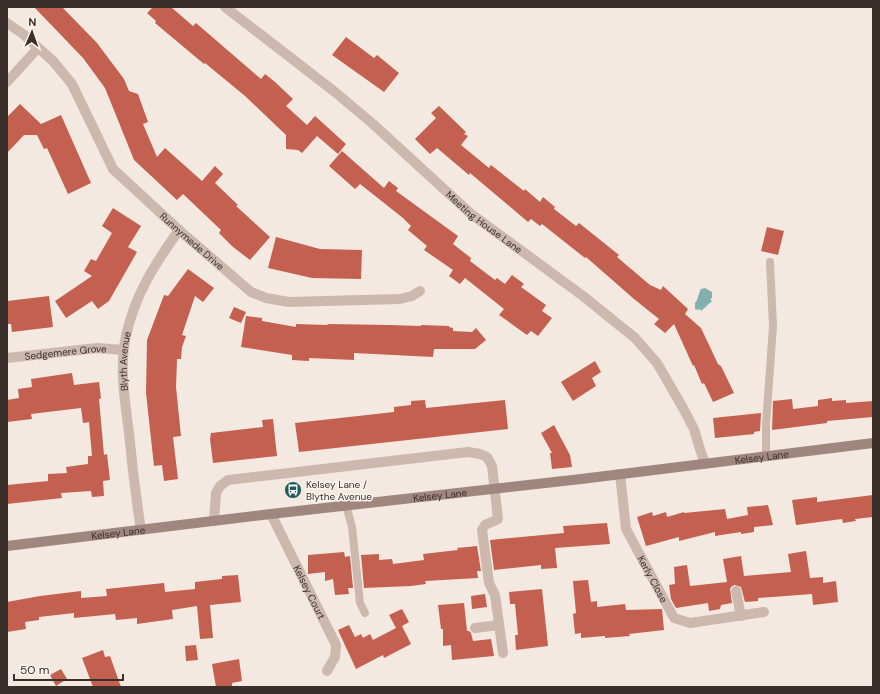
<svg xmlns="http://www.w3.org/2000/svg" width="880" height="694" font-family="'DM Sans',sans-serif">
	<rect width="100%" height="100%" fill="#f3e9e1"/>
	<!-- water -->
	<path fill="#81b0ad" d="M705 288 712 292V298L710 299 712 301 701 311 700 309 698 310 695 309V303C699 298 698 294 701 289Z"/>
	<!-- building -->
	<path fill="#c36050" d="M34 7H62L97 43 124 79 129 91 138 94 148 122 143 124 157 157 165 148 202 181 215 166 223 174 215 183 238 205 236 206 270 237 250 260 233 247 219 233 221 230 183 194 177 200 134 160 105 88 83 58Z
		M153 7H171L193 26 196 23 261 79 265 74 275 82 293 99 286 106 307 125 315 116 346 144 338 154 317 136 302 153 298 150 286 149V135L245 96 205 63 204 64 155 23 156 21 147 13Z
		M346 37 374 58 377 55 399 73 384 92 332 55Z
		M20 104 41 124 61 115 91 183 68 194 47 148 44 149 37 135H24L7 153V117Z
		M439 106 466 132 464 134 468 136 461 145 489 168 491 165 524 191 525 189 540 202 543 197 555 207 554 209 576 226 579 223 619 255 617 257 650 285 661 290 663 286 688 309 685 314 701 328 718 364 721 366 734 393 713 402 704 383 702 384 694 365 693 366 674 324 665 333 654 324 659 319 634 299 586 257 585 258 542 224 540 226 531 219 528 222 470 173 469 175 437 148 430 154 415 139 436 118 431 113Z
		M342 151 384 188 389 181 398 188 396 191 458 236 453 244 471 258 470 261 495 280 497 278 505 284 512 275 524 284 521 287 546 305 542 311 552 318 538 336 531 331 527 335 499 315 504 309 465 278 460 284 449 276 453 270 424 250 427 246 408 230 411 226 403 218 360 184 355 189 329 166Z
		M113 208 141 226 128 247 137 252 109 301 98 309 92 301 66 318 55 301 92 276 84 271 91 259 96 261 112 233 102 226Z
		M767 227 784 231 778 255 761 251Z
		M276 237 320 249 362 250 361 279 312 278 268 268Z
		M188 269 214 288 203 302 195 296 182 335 186 336 182 347 181 359H177L176 387 181 436 173 437 178 479 164 481 162 465 154 466 146 393 147 340 164 295 168 296Z
		M49 296 53 327 12 332 11 324H7V301Z
		M234 307 246 312 241 323 229 318Z
		M246 316 262 318V321L296 327V324L327 325 328 324 389 325 421 326V325L449 326V327L453 328V331L472 332 476 328 486 340 475 349H434L433 357 354 353V360L309 358V361L292 360V355L241 347Z
		M595 361 601 372 592 378 596 386 573 401 561 382Z
		M72 373 74 385 99 382 101 398 99 399 104 455 107 454 110 480 103 481 104 496 92 497 91 491 61 493 62 498 7 504V485L48 481V474L67 473 66 467 88 464V456H92L89 422 83 423 81 408 31 414 32 419 7 422V400L19 398 18 389 32 387 31 379Z
		M832 398V401L846 400V403L873 401V417L827 421V423L772 430 773 401 792 399 793 409 818 406V400Z
		M425 400 426 408 505 400 508 429 299 452 295 423 394 412V407L411 405V401Z
		M761 413 760 431 754 432V434L715 438 713 418Z
		M273 419 277 456 213 463 210 439 211 433 263 427 262 420Z
		M554 425 570 455 572 467 552 469 550 453H552L541 433Z
		M873 495V517L855 519 856 521 843 523 842 519 796 525 792 500 817 497V502Z
		M768 505 773 525 754 527V532L741 534V532L715 536V532L679 541V537L646 546 637 517 652 512 653 516 666 512 667 517 684 512V513L725 509 727 519 748 515 747 507Z
		M607 523 610 544 555 548 557 568 541 569V565L494 570 490 540 564 533 563 526Z
		M477 546 481 571H477L478 578 425 581 426 584 411 586 364 588 361 555 379 554V560L392 559 393 564 424 560 423 554 458 550 457 548Z
		M806 551 810 578 823 577V583L836 581 838 602 813 605 812 594 758 598V601L745 602 741 587 735 585 732 586 730 589 732 603 721 605 720 609 709 611 708 603 676 608 671 599 669 585 675 584 674 567 687 565 690 586 727 582 723 559 741 556 744 576 791 572 788 554Z
		M344 552 345 557 350 556 353 588H348L349 594 335 595 333 579 325 581V572L308 574V555Z
		M238 575 241 602 210 605 213 638 200 639 197 606 172 610 173 619 137 624V618L116 620 115 614 74 618V613L39 617V620L25 622 26 629 7 632V602L40 596 81 591V598L107 596 106 589 164 583 165 592 195 589V582L222 579V576Z
		M588 580 591 602 597 601V607L625 604 626 610 662 609 664 630 629 634 630 636 605 638V636L581 638V633L575 634 573 614 576 613 573 581Z
		M542 589 548 646 516 650 515 635H518L515 604H510L509 592Z
		M485 594 487 607 472 609 471 596Z
		M464 603 467 631H469L471 633 473 641 491 639 494 656 452 660 451 645 443 646V629H441L438 605Z
		M402 609 409 622 402 626 411 644 384 658 383 655 356 669 338 630 349 625 355 637 361 634 363 638 370 634 373 640 396 628 389 615Z
		M196 645 198 660 186 661 185 646Z
		M103 650 105 657 110 656 121 687H93L82 658Z
		M239 659 242 681 232 683V687H216L212 664Z
		M61 669 67 679 56 686 50 675Z"/>
	<g fill="none" stroke-linecap="round" stroke-linejoin="round">
		<!-- lane -->
		<path stroke="#ccb8ad" stroke-width="8" d="M766 456V425L773 326 770 262
			M346 505 352 527 360 603 365 613"/>
		<!-- street -->
		<g stroke="#ccb8ad" stroke-width="10">
			<path id="s1" d="M225 7 335 92 373 124 470 213 583 296 635 338 657 363 683 408 694 429 699 446 705 464"/>
			<path id="s2" d="M7 23 23 34 53 61 72 84 113 169 179 230 251 292 266 298 289 302 400 299 412 296 420 291"/>
			<path d="M7 82 38 48"/>
			<path id="s3" d="M7 358 97 348 123 350"/>
			<path id="s4" d="M620 474 626 529 674 618 690 623 764 612"/>
			<path id="s5" d="M271 514 336 645 335 657 327 671"/>
			<path d="M214 521 216 493 220 486 228 480 468 452 480 454 487 457 492 466 498 519 485 525 482 530 489 583 495 595 503 653"/>
			<path id="s6" d="M141 530C136 498 132 465 129 433 125 401 119 367 126 336 135 294 155 264 179 230"/>
			<path d="M736 591 741 616"/>
			<path d="M475 628 499 625"/>
		</g>
		<!-- secondary -->
		<path stroke="#9f877e" stroke-width="10" id="s7" d="M7 546 271 514 581 479 873 443"/>
	</g>
	<!-- icons -->
	<defs>
		<g id="bus-disc" transform="scale(0.9)"><circle r="9.5" fill="#215b59" stroke="#faf4ee"/><path d="M-5-6H5V4H4V6H2V4H-2V6H-4V4H-5ZM-3.5-4V0h7V-4ZM-3.5 1.2v1.5H-2V1.2ZM2 1.2v1.5H3.5V1.2Z" fill="#fff"/></g>
	</defs>
	<g fill-rule="evenodd">
		<use href="#bus-disc" x="293" y="490"/>
	</g>
	<g text-anchor="middle" stroke-width="3" stroke-linejoin="round" paint-order="stroke">
		<!-- street labels -->
		<g font-size="10" fill="#3a2f2b" stroke="#faf4ee">
			<text dy="4" stroke="none"><textPath href="#s1" startOffset="337">Meeting House Lane</textPath></text>
			<text dy="4" stroke="none"><textPath href="#s2" startOffset="291">Runnymede Drive</textPath></text>
			<text dy="4" stroke="none"><textPath href="#s3" startOffset="59">Sedgemere Grove</textPath></text>
			<text dy="4" stroke="none"><textPath href="#s6" startOffset="170">Blyth Avenue</textPath></text>
			<text dy="4" stroke="none"><textPath href="#s7" startOffset="760">Kelsey Lane</textPath></text>
			<text dy="4" stroke="none"><textPath href="#s7" startOffset="436">Kelsey Lane</textPath></text>
			<text dy="4" stroke="none"><textPath href="#s7" startOffset="112">Kelsey Lane</textPath></text>
			<text dy="4" stroke="none"><textPath href="#s4" startOffset="112">Kerly Close</textPath></text>
			<text dy="4" stroke="none"><textPath href="#s5" startOffset="87">Kelsey Court</textPath></text>
		</g>
		<!-- poi labels -->
		<g font-size="10" fill="#3a2f2b" stroke="#faf4ee" text-anchor="start">
			<text x="306" y="488">Kelsey Lane /<tspan x="306" dy="12">Blythe Avenue</tspan></text>
		</g>
	</g>
	<!-- border -->
	<rect width="880" height="694" fill="none" stroke="#3a2f2b" stroke-width="16"/>
	<!-- north arrow -->
	<g transform="translate(32 32) rotate(2)" stroke="#faf4ee" stroke-width="3" paint-order="stroke">
	<path d="M0-3L7 15L0 10L-7 15Z" fill="#3a2f2b"/>
	<text y="-6" font-size="11" font-weight="bold" text-anchor="middle" fill="#3a2f2b">N</text>
	</g>
	<!-- scale -->
	<path d="M14 674v6h109v-6" fill="none" stroke="#3a2f2b" stroke-width="2"/>
	<text x="20" y="674" font-size="12" fill="#3a2f2b" stroke="#faf4ee" stroke-width="3" paint-order="stroke">50 m</text>
</svg>
